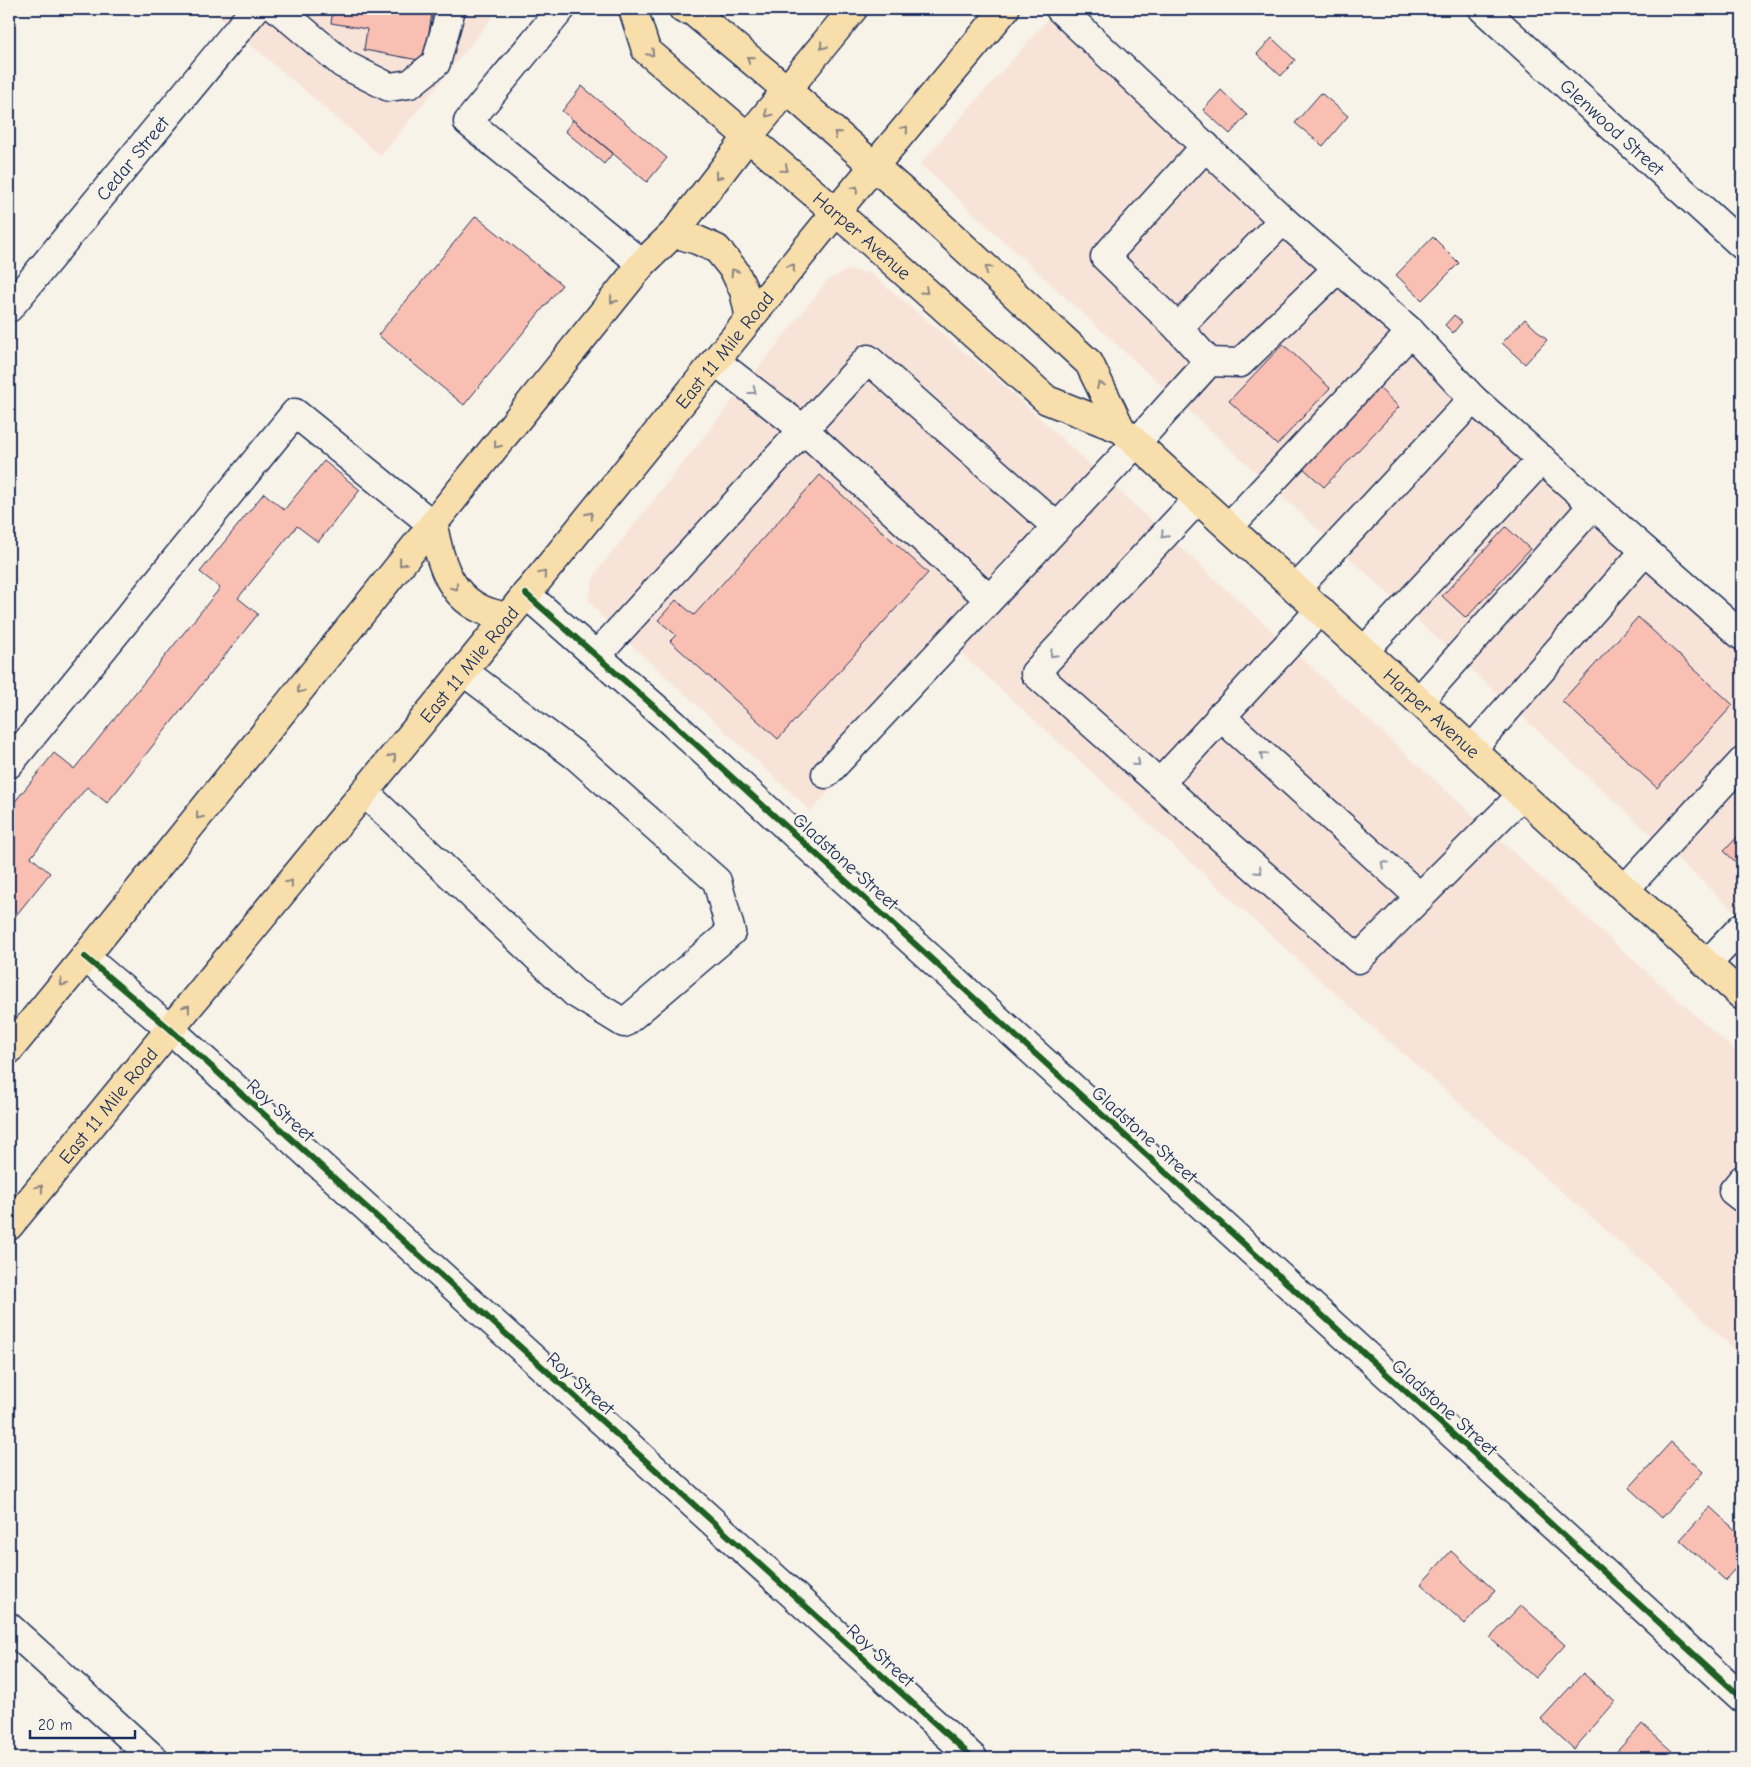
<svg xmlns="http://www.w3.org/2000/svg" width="1751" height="1767" font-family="'Comic Neue',sans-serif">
	<rect width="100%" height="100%" fill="#f7f3e8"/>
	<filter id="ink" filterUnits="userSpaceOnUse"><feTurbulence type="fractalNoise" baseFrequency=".02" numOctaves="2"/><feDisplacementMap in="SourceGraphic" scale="10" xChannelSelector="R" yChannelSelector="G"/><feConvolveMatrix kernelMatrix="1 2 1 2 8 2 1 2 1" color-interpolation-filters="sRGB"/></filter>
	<g filter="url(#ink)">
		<!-- built -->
		<path fill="#f8e3d8" d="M209 9H499L381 156Z
			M1057 9 1742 630V918L920 164Z
			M847 270 870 273 999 381 1516 855 1742 1057V1357L1645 1264 1361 1017 960 652 811 811 606 621 588 600 595 574 828 280Z"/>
		<!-- building -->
		<path fill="#f9bfb3" stroke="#1b2f5e" d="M333 9H407L432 14 424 61 364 50 367 29 331 23Z
			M1272 38 1295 60 1281 76 1257 54Z
			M582 86 667 158 647 182 562 111Z
			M1221 90 1247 115 1230 134 1203 110Z
			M1321 93 1348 116 1323 146 1295 123Z
			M573 120 613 153 604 164 565 131Z
			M476 216 562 285 464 405 378 335Z
			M1433 237 1459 263 1422 300 1396 275Z
			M1454 315 1462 322 1453 333 1445 325Z
			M1525 319 1547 340 1525 364 1502 343Z
			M1283 344 1330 388 1277 445 1229 401Z
			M1377 386 1399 407 1324 487 1302 467Z
			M324 461 360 490 318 542 297 526 238 598 258 614 107 803 87 787 31 857 50 873 9 924V809L54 753 74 769 220 588 200 572 264 493 284 510Z
			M820 475 928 573 778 739 670 641 676 635 658 620 676 600 694 615Z
			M1506 527 1530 549 1466 618 1442 596Z
			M1638 617 1733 705 1657 788 1562 701Z
			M1742 832V868L1724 851Z
			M1671 1442 1703 1472 1662 1518 1629 1488Z
			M1710 1507 1742 1536V1561L1725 1580 1680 1540Z
			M1451 1551 1495 1591 1465 1624 1421 1584Z
			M1521 1605 1565 1645 1535 1678 1490 1638Z
			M1583 1673 1615 1702 1574 1749 1541 1719Z
			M1642 1724 1675 1754 1670 1758H1611Z"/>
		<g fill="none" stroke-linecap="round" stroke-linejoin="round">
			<!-- minor casing -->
			<g stroke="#1b2f5e" stroke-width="31">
				<g id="minor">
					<path d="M278 9 343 64 389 87 410 84 436 63 451 9"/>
					<path d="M561 9 468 122 642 264"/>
					<path d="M1060 9 1283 220 1411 332 1473 399 1742 636"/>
					<path id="s1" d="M1483 9 1742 245"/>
					<path id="s2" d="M9 308 255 9"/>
					<path d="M1178 328 1105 257 1206 146"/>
					<path d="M715 361 804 430 989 599"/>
					<path d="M1209 362 1178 328 1283 220"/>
					<path d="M1198 499 1035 673 1358 959 1522 795"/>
					<path d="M1229 527 1411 332"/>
					<path d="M1296 589 1473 399"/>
					<path d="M526 594 667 718 1742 1698"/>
					<path d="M1364 651 1542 459"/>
					<path d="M596 656 868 359 1057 527"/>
					<path d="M1419 701 1593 505"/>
					<path d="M1220 716 1420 897"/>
					<path d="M1472 749 1645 551"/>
					<path d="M9 764 295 413 433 525"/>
					<path d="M826 774 1136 443 1209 362 1240 363 1338 268"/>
					<path d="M1160 783 1320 610"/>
					<path d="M364 792 575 993 624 1023 731 932 717 881 576 756 463 671"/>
					<path d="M1625 889 1742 762"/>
					<path d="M85 957 170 1029 973 1758"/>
					<path d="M1707 964 1742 927"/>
					<path d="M1742 1180 1733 1191 1742 1198"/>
					<path d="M9 1627 153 1758"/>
				</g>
			</g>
			<!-- major casing -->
			<g stroke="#1b2f5e" stroke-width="31">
				<g id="major">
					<path id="s3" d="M633 9 646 50 872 243 1047 400 1121 429 1742 996"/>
					<path d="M683 9 691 10 787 90 915 202 1089 363 1121 429"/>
					<path d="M674 233 697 240 717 249 734 270 744 291 750 318"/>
					<path d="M433 525C439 558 448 594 481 609 489 613 498 615 507 617"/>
					<path d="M9 1050 85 957 642 264 674 233 748 137 853 9"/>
					<path id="s4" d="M9 1226 560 553 835 213 1005 9"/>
				</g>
			</g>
			<!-- minor -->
			<use href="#minor" stroke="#f7f3e8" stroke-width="28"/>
			<!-- major -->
			<use href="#major" stroke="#f8deab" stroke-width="28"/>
			<!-- cycleway casing -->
			<g stroke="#f7f3e8" stroke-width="9">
				<path id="cycleway" d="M526 594 667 718 1742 1698
					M85 957 170 1029 973 1758"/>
			</g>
			<!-- cycleway -->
			<use href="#cycleway" stroke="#1b5e20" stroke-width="6"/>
		</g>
		<!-- one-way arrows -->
		<defs><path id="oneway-chevron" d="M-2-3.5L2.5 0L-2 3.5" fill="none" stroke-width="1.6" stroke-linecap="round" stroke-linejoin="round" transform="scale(1.25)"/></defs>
		<g stroke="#8a8684">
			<use href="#oneway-chevron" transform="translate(823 46) rotate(129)"/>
			<use href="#oneway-chevron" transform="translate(651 53) rotate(47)"/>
			<use href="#oneway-chevron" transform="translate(750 59) rotate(-140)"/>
			<use href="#oneway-chevron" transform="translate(768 114) rotate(129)"/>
			<use href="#oneway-chevron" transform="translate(905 129) rotate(-50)"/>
			<use href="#oneway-chevron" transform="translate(837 134) rotate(-139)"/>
			<use href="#oneway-chevron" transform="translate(785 169) rotate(41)"/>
			<use href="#oneway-chevron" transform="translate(718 176) rotate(128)"/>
			<use href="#oneway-chevron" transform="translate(855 189) rotate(-50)"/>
			<use href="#oneway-chevron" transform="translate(792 267) rotate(-51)"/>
			<use href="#oneway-chevron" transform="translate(988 269) rotate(-137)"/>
			<use href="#oneway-chevron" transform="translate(734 272) rotate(-122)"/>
			<use href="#oneway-chevron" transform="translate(925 291) rotate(42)"/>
			<use href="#oneway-chevron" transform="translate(613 300) rotate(129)"/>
			<use href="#oneway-chevron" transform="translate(1100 385) rotate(-116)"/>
			<use href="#oneway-chevron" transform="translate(497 445) rotate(129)"/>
			<use href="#oneway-chevron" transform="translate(590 515) rotate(-51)"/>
			<use href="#oneway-chevron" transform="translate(402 563) rotate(129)"/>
			<use href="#oneway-chevron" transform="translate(543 574) rotate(-50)"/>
			<use href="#oneway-chevron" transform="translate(455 587) rotate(52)"/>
			<use href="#oneway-chevron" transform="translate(300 690) rotate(129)"/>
			<use href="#oneway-chevron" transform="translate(393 757) rotate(-51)"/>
			<use href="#oneway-chevron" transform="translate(199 816) rotate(129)"/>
			<use href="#oneway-chevron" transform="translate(290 883) rotate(-51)"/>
			<use href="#oneway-chevron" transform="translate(63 983) rotate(129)"/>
			<use href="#oneway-chevron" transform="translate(187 1008) rotate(-51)"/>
			<use href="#oneway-chevron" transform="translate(40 1188) rotate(-51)"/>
		</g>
		<g stroke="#8991a3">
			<use href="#oneway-chevron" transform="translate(753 391) rotate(38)"/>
			<use href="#oneway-chevron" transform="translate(1164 535) rotate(133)"/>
			<use href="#oneway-chevron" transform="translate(1053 654) rotate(133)"/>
			<use href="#oneway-chevron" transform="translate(1263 755) rotate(-138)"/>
			<use href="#oneway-chevron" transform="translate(1137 763) rotate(41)"/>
			<use href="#oneway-chevron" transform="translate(1384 864) rotate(-138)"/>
			<use href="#oneway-chevron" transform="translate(1259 871) rotate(42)"/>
		</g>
	</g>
	<g text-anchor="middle" stroke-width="4.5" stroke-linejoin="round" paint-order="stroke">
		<!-- street labels -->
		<g font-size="19" fill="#1b2f5e" stroke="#f7f3e8">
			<text dy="7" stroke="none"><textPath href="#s1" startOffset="175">Glenwood Street</textPath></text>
			<text dy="7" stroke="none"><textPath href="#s2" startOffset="194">Cedar Street</textPath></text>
			<text dy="7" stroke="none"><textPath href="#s3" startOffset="328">Harper Avenue</textPath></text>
			<text dy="7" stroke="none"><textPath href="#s4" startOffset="1131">East 11 Mile Road</textPath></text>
			<text dy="7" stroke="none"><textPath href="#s4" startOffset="726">East 11 Mile Road</textPath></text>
			<text dy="7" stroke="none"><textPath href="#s3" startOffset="1076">Harper Avenue</textPath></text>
			<text transform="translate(846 861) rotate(42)" y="7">Gladstone Street</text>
			<text dy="7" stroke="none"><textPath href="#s4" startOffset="156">East 11 Mile Road</textPath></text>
			<text transform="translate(281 1110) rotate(42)" y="7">Roy Street</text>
			<text transform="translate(1145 1134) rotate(42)" y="7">Gladstone Street</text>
			<text transform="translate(581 1383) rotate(42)" y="7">Roy Street</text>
			<text transform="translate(1445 1407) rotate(42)" y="7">Gladstone Street</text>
			<text transform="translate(881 1655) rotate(42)" y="7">Roy Street</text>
		</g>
	</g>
	<!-- margin -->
	<rect width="1751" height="1767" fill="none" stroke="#f7f3e8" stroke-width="30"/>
	<rect x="15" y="15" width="1721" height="1737" fill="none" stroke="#1b2f5e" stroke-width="2" filter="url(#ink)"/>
	<!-- scale -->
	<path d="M30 1730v8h105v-8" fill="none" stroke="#1b2f5e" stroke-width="2.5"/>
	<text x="38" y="1730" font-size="15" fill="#1b2f5e" stroke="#f7f3e8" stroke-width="4" paint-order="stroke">20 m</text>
</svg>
